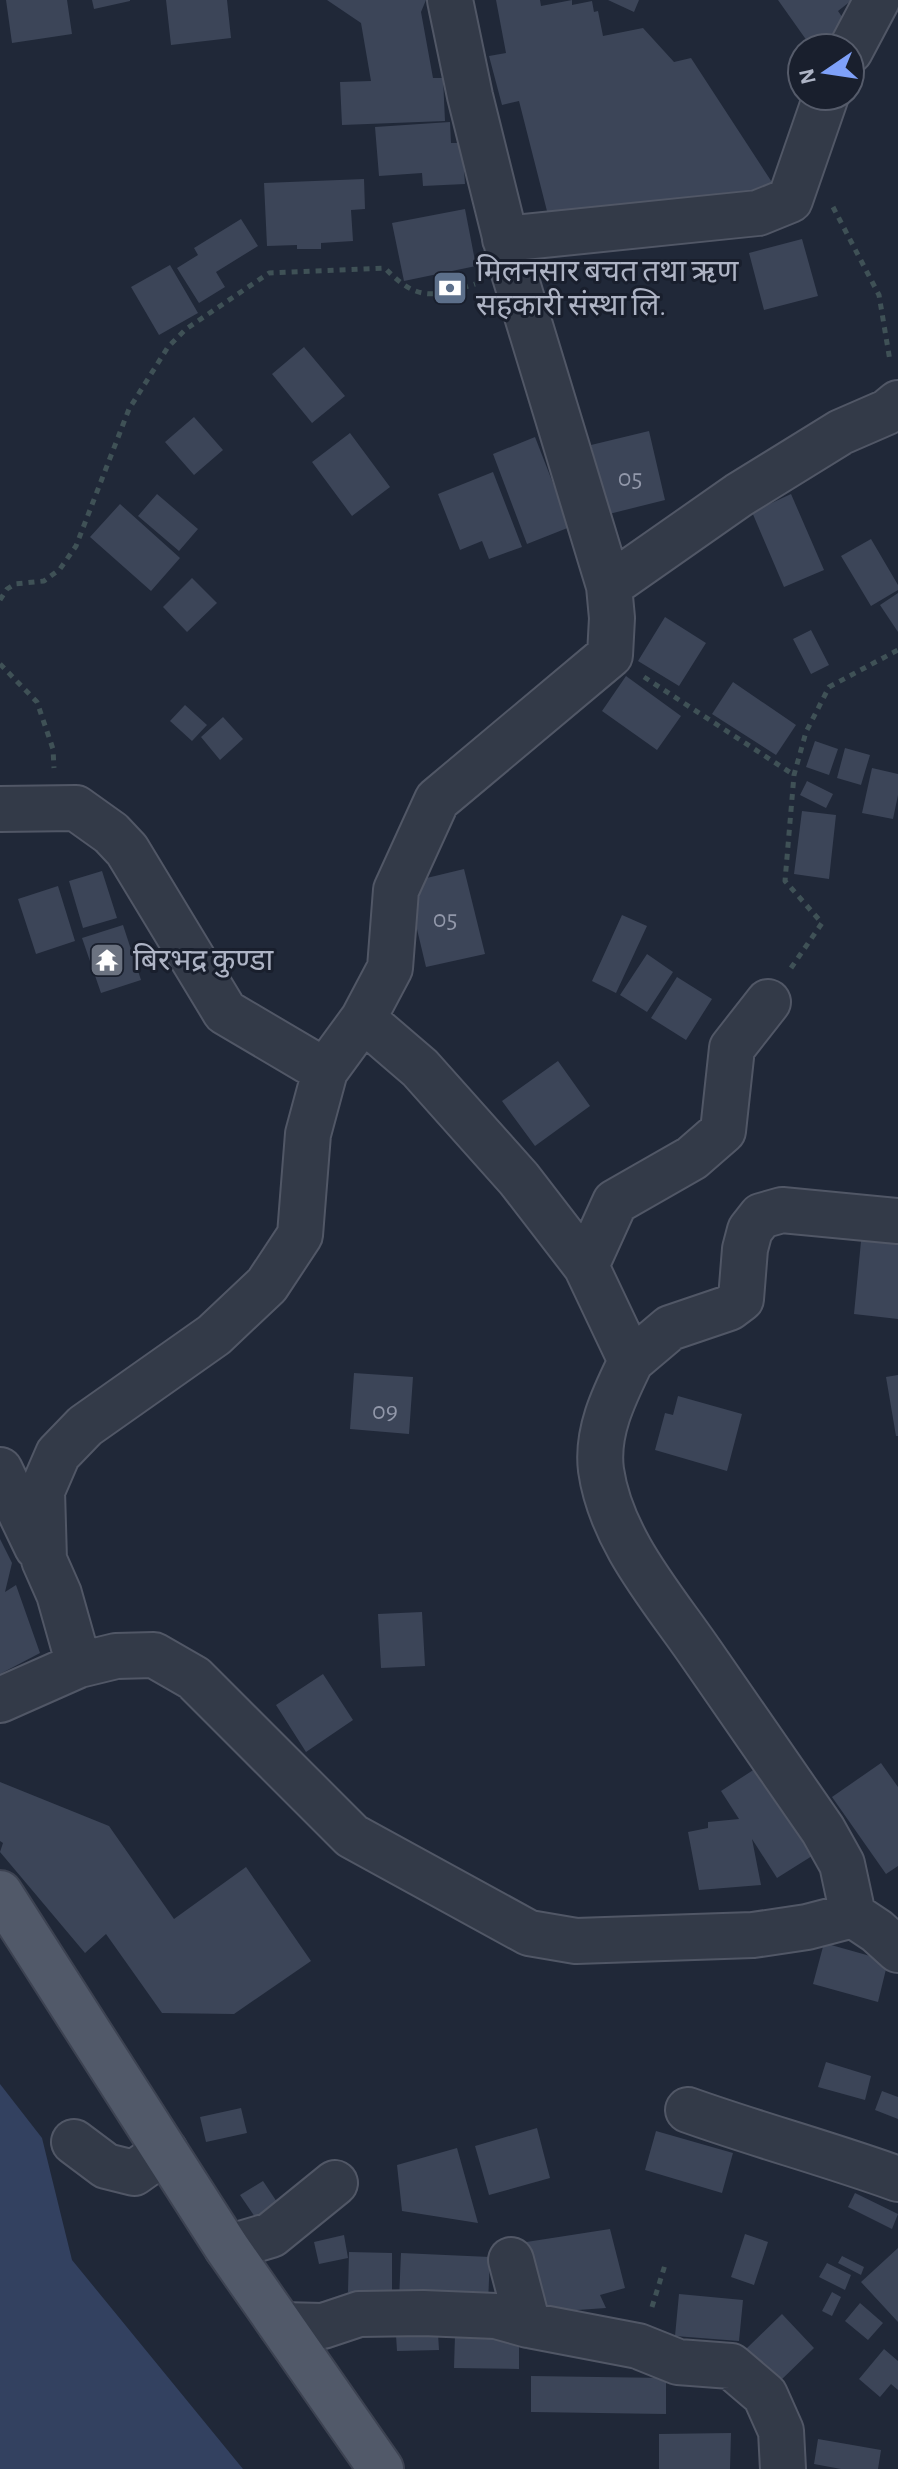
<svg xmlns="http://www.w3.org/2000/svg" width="898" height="2469" font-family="'Alegreya Sans','Noto Sans Devanagari',sans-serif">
	<rect width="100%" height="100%" fill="#202838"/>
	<!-- water -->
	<path fill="#334160" d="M0 2084 42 2138 72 2260 243 2469H0Z"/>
	<!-- building -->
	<path fill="#3c4558" d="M6 0H67L72 34 12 43Z
		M92 0H130V1L94 9Z
		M166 0H227L231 38 171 45Z
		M327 0H426L421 12 433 78H443L445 121 342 125 340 82 371 81 361 23Z
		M496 0H540L541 6 572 0V5L592 1 594 12 598 11 603 36 643 28 674 62 691 58 779 193 548 215 519 101 502 105 489 56 506 53Z
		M608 0H639L634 12Z
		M778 0H852L838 11 851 30 839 48H812Z
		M450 122 451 143H462L465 184 423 186 422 173 379 176 375 127Z
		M364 179 365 209 351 210 353 241 321 243V249H297V245L267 246 264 183Z
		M465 209 476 266 404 281 392 223Z
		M241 219 258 246 216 272 225 287 199 303 177 268 198 255 194 248Z
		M802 239 818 296 764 310 749 253Z
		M170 265 198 313 159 335 131 287Z
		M304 347 345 396 312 423 272 374Z
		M194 417 223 450 194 475 165 442Z
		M649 431 665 500 609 514 591 445Z
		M350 433 390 487 352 516 312 462Z
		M535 437 570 527 527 544 493 454Z
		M493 472 522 547 489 559 482 541 460 550 438 494Z
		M157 494 198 529 179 551 138 516Z
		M791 494 824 570 784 587 752 512Z
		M120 504 180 558 151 591 90 537Z
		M871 539 898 585V590L871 606 841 556Z
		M192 578 217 603 187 632 163 607Z
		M898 593V632L880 605Z
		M665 617 706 643 679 686 638 661Z
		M811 630 829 665 811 674 793 639Z
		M626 676 681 716 657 750 602 711Z
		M733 682 796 725 776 755 712 714Z
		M185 705 207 725 192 741 170 721Z
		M223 717 243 739 220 760 201 737Z
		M815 741 838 749 829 775 806 767Z
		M845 748 870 755 861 785 837 778Z
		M872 768 898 774V795L893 819 862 813Z
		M807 781 833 794 826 808 800 795Z
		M802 811 836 815 829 879 794 874Z
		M464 869 485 954 426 967 406 883Z
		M102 871 117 918 83 928 69 881Z
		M58 886 75 941 36 954 18 899Z
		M622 915 647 926 616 993 592 981Z
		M123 925 141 980 101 993 82 938Z
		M647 954 673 972 647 1012 620 995Z
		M677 977 712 999 686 1040 651 1018Z
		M558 1061 590 1106 535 1146 502 1101Z
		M862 1231 898 1235V1319L854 1314Z
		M354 1373 413 1377 409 1434 350 1429Z
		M898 1375V1436H896L886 1377Z
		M678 1396 742 1414 727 1471 655 1450 665 1413 673 1415Z
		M0 1539 12 1563 5 1592 16 1585 40 1653 0 1674Z
		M422 1612 425 1666 381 1668 378 1614Z
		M323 1674 353 1720 306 1752 276 1705Z
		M764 1763 820 1851 777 1878 752 1839 761 1885 699 1890 688 1832 708 1828V1822L739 1819 721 1791Z
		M881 1763 898 1787V1866L886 1874 832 1797Z
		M0 1782 109 1826 174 1919 246 1867 311 1961 234 2014 162 2013 106 1934 85 1953 0 1852 3 1843 0 1841Z
		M824 1943 888 1961 878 2002 813 1984Z
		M826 2062 871 2076 865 2100 818 2087Z
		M882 2091 898 2097V2119L875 2110Z
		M241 2108 247 2133 206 2142 200 2117Z
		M537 2128 550 2178 489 2195 475 2146Z
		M656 2131 733 2153 722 2193 645 2170Z
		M457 2148 478 2223 402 2211 397 2165Z
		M263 2181 283 2211 261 2226 240 2195Z
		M855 2193 898 2214 892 2229 848 2207Z
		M610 2229 625 2288 600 2295 606 2308 534 2313 520 2243Z
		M745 2234 768 2242 754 2285 731 2277Z
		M344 2235 348 2258 319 2264 314 2242Z
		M898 2248V2322L861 2282Z
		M349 2252 392 2253V2293L348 2292Z
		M401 2253 490 2257 488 2303 399 2300Z
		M842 2256 864 2267 861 2275 838 2263Z
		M827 2263 851 2275 845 2290 819 2277Z
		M832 2292 841 2297 832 2316 822 2311Z
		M679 2294 743 2300 739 2341 675 2336Z
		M860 2303 883 2323 868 2340 845 2321Z
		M782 2314 814 2348 778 2383 746 2349Z
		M438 2334 439 2350 397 2351 396 2335Z
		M455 2335 519 2336V2369L454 2368Z
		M884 2349 898 2361V2390L891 2384 880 2397 859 2379Z
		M531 2376 666 2378V2414L531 2412Z
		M731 2433 730 2469H659V2434Z
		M818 2439 881 2450 878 2469H841L814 2464Z"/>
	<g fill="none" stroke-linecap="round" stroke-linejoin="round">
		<!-- minor casing -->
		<g stroke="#515766" stroke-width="48">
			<path id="minor" d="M450 0 470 96 514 273 609 586 612 618 610 655 437 800 396 890 390 968 363 1019 420 1068 519 1179 586 1266 631 1361C615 1394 596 1431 601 1470 611 1540 663 1598 702 1655 742 1713 782 1771 823 1830L842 1864 853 1915
				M850 51 877 0
				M505 239 758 213 790 200 826 96
				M609 586 739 495 841 432 887 412 898 403
				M0 809 76 808 111 833 127 850 225 1012 325 1071 363 1019
				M586 1266 615 1202 692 1158 723 1131 732 1048 768 1002
				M631 1361 670 1328 729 1308 741 1299 745 1249 750 1230 761 1216 782 1210 898 1221
				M0 1470 37 1547
				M79 1665 59 1594 44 1560 42 1491 58 1454 85 1426 214 1335 267 1285 300 1235 308 1134 325 1071
				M0 1700 79 1665 116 1656 154 1655 194 1678 352 1836 529 1933 576 1941 753 1935 807 1927 853 1915 877 1931 898 1950
				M688 2110C758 2135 829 2154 898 2179
				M74 2142 106 2166 134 2173 165 2151
				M227 2248 271 2235 335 2183
				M511 2260 528 2325 638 2346 678 2362 731 2366 765 2395 781 2431 783 2469
				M281 2325 323 2326 359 2314 423 2313 496 2316 528 2325"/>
		</g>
		<!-- major casing -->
		<g stroke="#3d4352" stroke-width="48">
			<path id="major" d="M0 1893 227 2248 381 2469"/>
		</g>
		<!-- path -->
		<path stroke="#3f5156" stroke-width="5" stroke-dasharray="6 6" stroke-linecap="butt" d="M833 207 879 295 890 361
			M0 600 7 589 15 584 44 581 60 569 76 546 129 409 168 347 186 329 269 273 385 268C417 302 434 297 475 284
			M0 664 37 702 53 749 54 768
			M644 677 794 775
			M791 968 822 923 785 881 794 775 806 732 829 687 898 650
			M652 2307 665 2265"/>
		<!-- minor -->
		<use href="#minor" stroke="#333a48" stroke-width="44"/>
		<!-- major -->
		<use href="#major" stroke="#515969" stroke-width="44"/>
	</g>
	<!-- icons -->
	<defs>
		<g id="bank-square" transform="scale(1.8)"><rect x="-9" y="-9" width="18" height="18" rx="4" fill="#5c6f8a" stroke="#191f2d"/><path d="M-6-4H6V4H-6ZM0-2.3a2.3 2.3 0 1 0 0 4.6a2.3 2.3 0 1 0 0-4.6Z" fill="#fff"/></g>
		<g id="temple-square" transform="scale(1.8)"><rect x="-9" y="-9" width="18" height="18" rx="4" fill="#6b7280" stroke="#191f2d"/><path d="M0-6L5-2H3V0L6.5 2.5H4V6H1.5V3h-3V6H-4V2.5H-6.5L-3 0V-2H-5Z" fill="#fff"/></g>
	</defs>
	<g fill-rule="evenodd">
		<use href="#bank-square" x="450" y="288"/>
		<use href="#temple-square" x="107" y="960"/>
	</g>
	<g text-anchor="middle" stroke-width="6" stroke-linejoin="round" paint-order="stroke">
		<!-- number labels -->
		<g font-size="26" fill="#9298aa">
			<text x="630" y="486">05</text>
			<text x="445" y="927">05</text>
			<text x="385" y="1419">09</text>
		</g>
		<!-- poi labels -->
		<g font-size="30" fill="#aeb4c5" stroke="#191f2d" text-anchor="start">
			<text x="476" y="281">मिलनसार बचत तथा ऋण<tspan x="476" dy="34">सहकारी संस्था लि.</tspan></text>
			<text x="133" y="970">बिरभद्र कुण्डा</text>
		</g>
	</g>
	<!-- north arrow -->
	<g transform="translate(826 72) rotate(257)"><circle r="38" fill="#191f2d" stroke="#555b6a" stroke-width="2"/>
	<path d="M0-6L14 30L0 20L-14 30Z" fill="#7fa1f9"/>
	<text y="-12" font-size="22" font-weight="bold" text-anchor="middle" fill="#aeb4c5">N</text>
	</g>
</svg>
